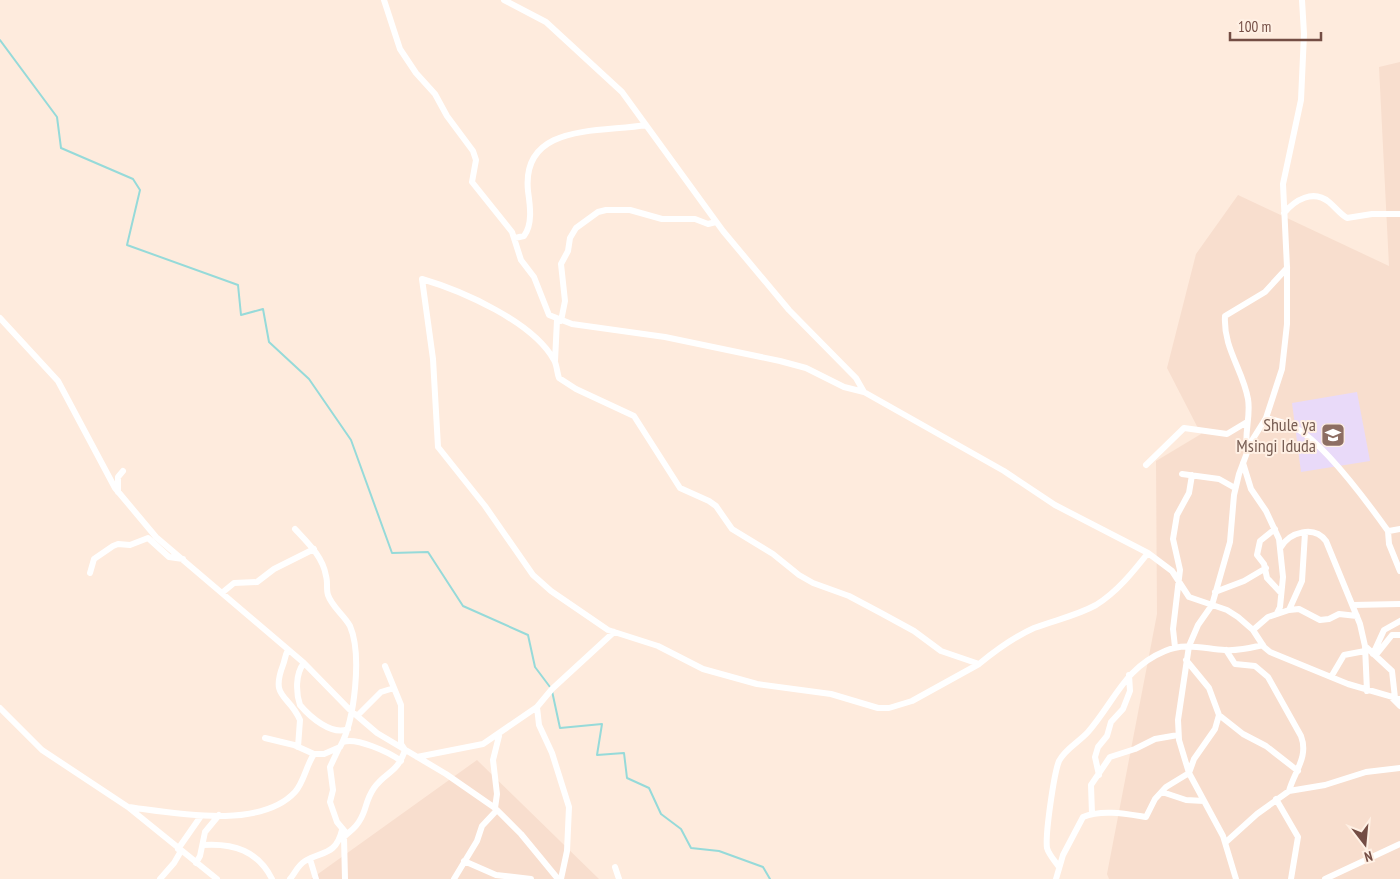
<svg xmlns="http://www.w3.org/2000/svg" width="1400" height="879" font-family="'PT Sans Narrow',sans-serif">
	<rect width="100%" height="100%" fill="#feebdd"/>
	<!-- residential -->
	<path fill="#f8dece" d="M1400 62V879H1109L1107 874 1157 614 1156 461 1201 434 1167 368 1196 254 1238 195 1389 266 1379 67Z
		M477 760 599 879H311Z"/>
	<!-- education -->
	<path fill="#e9daf9" d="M1357 392 1370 461 1301 472 1292 403Z"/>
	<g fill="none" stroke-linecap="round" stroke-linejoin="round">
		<!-- stream -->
		<path stroke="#96dad9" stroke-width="2" d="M0 40 57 117 61 148 133 179 140 190 127 245 238 285 241 315 263 309 269 342 309 379 351 440 392 553 428 552 463 606 528 635 535 667 550 687
			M552 691 560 728 602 724 597 755 624 753 627 778 649 788 661 814 681 829 691 848 719 851 763 867 770 879"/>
		<!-- street -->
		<path stroke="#fff" stroke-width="6" d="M384 0 400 49 416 73 435 94 447 116 473 151 476 160 472 182 512 232 521 260 534 277 549 315 572 324 665 337 780 361 806 368 844 387 864 392
			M504 0 546 22 622 92 723 231 789 310 856 378 864 392 1004 471 1055 505 1148 553 1172 571 1189 597 1227 610 1238 617 1253 630 1264 647 1270 652 1348 684 1400 699
			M1284 213C1295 200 1313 189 1329 202 1336 208 1340 214 1347 218L1372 214H1400
			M515 238 524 236C533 224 530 205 528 191 521 122 602 133 646 125
			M0 318 58 381 115 488 156 537 304 663 349 709 377 733 446 774 495 808 521 834 558 879
			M561 321 565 301 561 264 568 251 570 238 576 228 598 212 606 210H630L662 219H695L708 224 716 222
			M555 361 557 320
			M1266 418C1277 421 1286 422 1296 428 1325 445 1368 503 1388 531L1389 544 1400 571
			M1247 450C1244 433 1251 416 1248 399 1243 370 1223 348 1225 316L1265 292 1287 268
			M1243 463 1251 489 1266 511 1279 539 1283 577 1280 607 1277 613
			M1146 465 1184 428 1227 434 1247 422
			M1182 474 1219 479 1235 488
			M118 492V477L123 471
			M1275 529 1260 541 1257 555 1264 564 1267 578 1281 593
			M1389 531 1400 529
			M1281 547C1290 532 1314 525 1326 541L1360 624 1365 646 1367 691
			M90 573 94 559 113 546 118 544 130 545 148 538 169 557 183 559
			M223 592 234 583 257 582 274 569 314 549
			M1215 592 1244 581 1266 568
			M1353 605 1400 604
			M1289 610 1302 581 1305 533
			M1253 630 1268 617 1289 610 1299 609 1320 620 1329 619 1339 614 1357 616
			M1365 646 1392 671 1395 698
			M1175 647 1173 629 1180 570 1173 539 1177 515 1189 493 1192 475
			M288 650C285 655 285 660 283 665 270 699 289 694 300 720L298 747
			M1226 650 1235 664 1255 666 1268 677 1301 736C1309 757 1294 772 1289 791
			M1373 654 1384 630 1400 621
			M1376 655 1392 635H1400
			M1186 660 1209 688 1219 715 1243 734 1266 746 1298 771
			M304 663C295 674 296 693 300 705 310 717 332 736 348 729
			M979 664 912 701 889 708H878L831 694 757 684 703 669 658 646 608 630 551 591 533 575 485 506 438 447 433 359 422 279C463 291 533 322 554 360 557 365 557 373 559 378L576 389 634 416 680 488 709 501 716 506 732 529 773 554 799 575 813 583 849 596 881 613 914 631 941 651 979 664C996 650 1014 637 1034 628 1055 620 1076 616 1096 605 1117 592 1133 572 1148 553
			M1331 677 1344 655 1365 651
			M1392 698 1400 706
			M0 708 42 750 128 807 217 879
			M357 716 381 692 394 688
			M265 738 294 745 314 754
			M343 742C356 737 389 752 401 761
			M339 748 330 767 333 790 330 802 337 822 347 834
			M417 757 483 744 537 707
			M1099 775 1095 757 1098 747 1107 736 1111 722 1123 709 1130 691 1129 675
			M1162 792 1186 800 1204 801
			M1276 799 1298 837 1291 879
			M128 807C174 813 260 830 295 792 304 782 306 766 314 754H324L340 747C355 720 362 654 350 626 344 615 332 607 328 595 326 589 328 582 326 576 323 557 308 543 295 529
			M495 808 497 794 493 760 499 736
			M1092 814 1091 785 1110 757 1135 749 1155 739 1178 735
			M1226 842 1257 814 1289 791 1325 785 1366 772 1400 768
			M203 845C234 843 258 851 272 879
			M178 849 201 816
			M310 859 316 879
			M464 861 496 875 531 879
			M196 863 200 856 205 832 219 815
			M615 867 619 879
			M1059 867C1055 861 1049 855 1047 848 1045 835 1054 773 1059 761 1065 749 1079 742 1088 732 1115 701 1124 668 1165 651 1185 642 1205 649 1225 650 1238 651 1250 648 1263 645
			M160 879 174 863 181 851
			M290 879C295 873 298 865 305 861 321 851 336 856 342 830
			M345 879 344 837C350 831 356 828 360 820 367 809 365 801 374 788 386 771 397 774 405 750L401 744V705L385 666
			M454 879 477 841 482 826 497 810
			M561 879 567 851 569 807 552 753 539 725 537 707 552 689 614 632
			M1056 879 1063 855 1083 817C1102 809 1127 814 1146 817L1155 799 1166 787 1189 773 1194 759 1215 729 1219 715
			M1236 879 1223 836 1189 773 1179 740 1178 720 1189 646 1198 625 1212 605 1230 542 1234 495 1239 474 1251 442 1266 418 1282 369 1287 324V267L1283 184 1301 100 1304 34 1302 0
			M1325 879 1400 844"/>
	</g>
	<!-- icons -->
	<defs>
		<g id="school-square" transform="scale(1.25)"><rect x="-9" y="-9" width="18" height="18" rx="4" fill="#8d6e63" stroke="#fff0e4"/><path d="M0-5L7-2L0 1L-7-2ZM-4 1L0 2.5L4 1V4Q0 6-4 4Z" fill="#fff"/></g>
	</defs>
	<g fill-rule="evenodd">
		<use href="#school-square" x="1333" y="435"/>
	</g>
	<g text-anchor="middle" stroke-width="4" stroke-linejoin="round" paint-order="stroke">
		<!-- education labels -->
		<g font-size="18" fill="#785e54" stroke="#fff0e4" text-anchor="end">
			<text x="1316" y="431">Shule ya<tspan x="1316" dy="21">Msingi Iduda</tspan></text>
		</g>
	</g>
	<!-- north arrow -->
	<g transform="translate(1365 844) rotate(164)" stroke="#fff0e4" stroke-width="4" paint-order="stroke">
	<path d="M0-4L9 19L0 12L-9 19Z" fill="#744d44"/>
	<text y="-8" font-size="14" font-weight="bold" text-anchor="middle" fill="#744d44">N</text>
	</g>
	<!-- scale -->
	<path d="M1230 32v8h91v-8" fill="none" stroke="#744d44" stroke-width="2.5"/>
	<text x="1238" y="32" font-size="15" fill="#744d44" stroke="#fff0e4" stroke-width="4" paint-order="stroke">100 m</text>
</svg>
